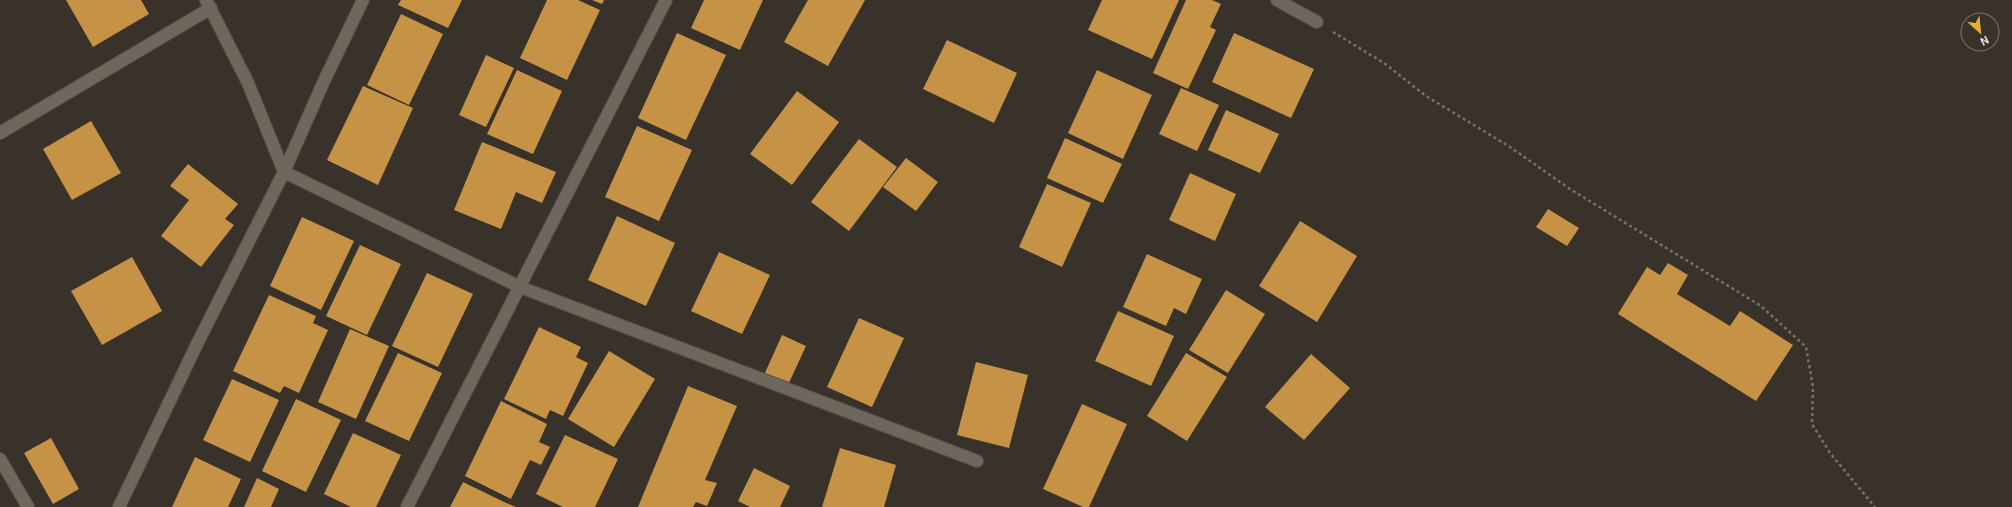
<svg xmlns="http://www.w3.org/2000/svg" width="2012" height="507" font-family="Roboto,sans-serif">
	<rect width="100%" height="100%" fill="#38322a"/>
	<!-- building -->
	<path fill="#c69245" d="M66 0H141L149 14 93 47Z
		M401 0H462L448 28 398 5Z
		M547 0H578L600 10 567 80 520 58Z
		M592 0H604L602 4Z
		M704 0H763L740 50 691 28Z
		M808 0H865L828 66 784 42Z
		M1102 0H1179L1152 59 1088 30Z
		M1186 0H1212L1221 4 1210 27 1216 30 1188 89 1153 73Z
		M401 14 443 34 409 105 367 85Z
		M677 33 726 55 686 140 638 118Z
		M1234 33 1314 69 1291 118 1212 82Z
		M947 40 1017 73 994 123 923 89Z
		M486 55 514 68 486 127 459 115Z
		M517 70 562 91 533 154 487 134Z
		M1097 70 1152 95 1123 159 1068 133Z
		M363 86 413 108 378 185 327 160Z
		M1181 88 1219 105 1197 151 1159 134Z
		M797 91 839 122 792 185 750 154Z
		M1226 110 1279 134 1260 173 1208 150Z
		M91 121 121 173 72 200 43 149Z
		M637 126 692 150 659 221 605 197Z
		M1065 138 1122 164 1103 203 1047 178Z
		M859 139 897 167 849 231 811 202Z
		M482 142 556 172 542 203 516 192 501 229 454 210Z
		M906 158 938 182 916 211 883 187Z
		M188 164 238 204 225 219 234 225 201 267 161 236 189 200 170 186Z
		M1190 173 1236 194 1215 241 1169 220Z
		M1047 184 1091 203 1062 267 1019 247Z
		M1548 209 1579 228 1567 246 1536 227Z
		M617 216 675 243 646 306 588 280Z
		M302 217 354 241 321 310 270 286Z
		M1300 221 1357 256 1317 322 1259 286Z
		M360 245 401 264 367 335 326 316Z
		M719 252 770 275 742 334 691 311Z
		M1147 254 1202 279 1186 314 1174 308 1166 326 1123 307Z
		M132 257 162 311 102 345 71 291Z
		M1668 263 1688 275 1677 294 1730 326 1740 311 1793 345 1756 401 1618 314 1647 267 1660 275Z
		M427 273 473 294 438 367 392 346Z
		M1226 290 1265 314 1228 373 1189 350Z
		M269 295 316 316 313 323 328 330 299 393 284 386 280 393 233 371Z
		M1118 311 1174 336 1151 386 1095 361Z
		M859 318 904 338 872 407 827 387Z
		M539 327 581 347 576 357 588 363 563 416 550 410 546 419 504 399Z
		M350 329 389 346 356 419 318 402Z
		M782 335 806 346 788 385 764 375Z
		M609 351 655 379 614 447 568 419Z
		M398 353 442 373 409 441 365 421Z
		M1186 353 1227 377 1187 441 1147 416Z
		M1311 354 1350 388 1304 440 1265 407Z
		M976 362 1028 375 1009 448 957 435Z
		M232 379 279 400 250 462 203 440Z
		M688 386 737 406 705 480 717 483 707 506 696 502 693 507H638Z
		M296 399 341 420 306 492 262 471Z
		M501 401 547 424 539 442 550 447 541 465 530 460 511 499 465 476Z
		M1082 404 1127 424 1089 507H1083L1043 489Z
		M353 433 401 455 376 507H351L324 494Z
		M565 435 618 459 595 507H563L536 494Z
		M51 438 79 489 53 504 24 453Z
		M840 448 896 465 884 507H822Z
		M195 457 241 479 228 507H172Z
		M754 468 790 486 780 507H750L738 501Z
		M257 478 279 489 271 507H244Z
		M463 482 504 502 516 507H450Z"/>
	<g fill="none" stroke-linecap="round" stroke-linejoin="round">
		<!-- street casing -->
		<g stroke="#524d47" stroke-width="14">
			<path id="street" d="M206 0 248 83 284 172 520 287 977 461
				M1277 0 1317 22
				M0 133 211 8
				M0 459 28 507
				M119 507 198 342 284 172 324 81 363 0
				M407 507 666 0"/>
		</g>
		<!-- path -->
		<path stroke="#77726b" stroke-width="2.5" stroke-dasharray="3 3" stroke-linecap="butt" d="M1333 32 1384 63 1426 96 1510 147 1570 189 1761 306 1806 347 1813 387 1812 424 1830 453 1875 507"/>
		<!-- street -->
		<use href="#street" stroke="#6e675e" stroke-width="12"/>
	</g>
	<!-- north arrow -->
	<g transform="translate(1980 32) rotate(153)"><circle r="19" fill="#38322a" stroke="#7c7770"/>
	<path d="M0-3L7 15L0 10L-7 15Z" fill="#e2af34"/>
	<text y="-6" font-size="11" font-weight="bold" text-anchor="middle" fill="#e2dfda">N</text>
	</g>
</svg>
